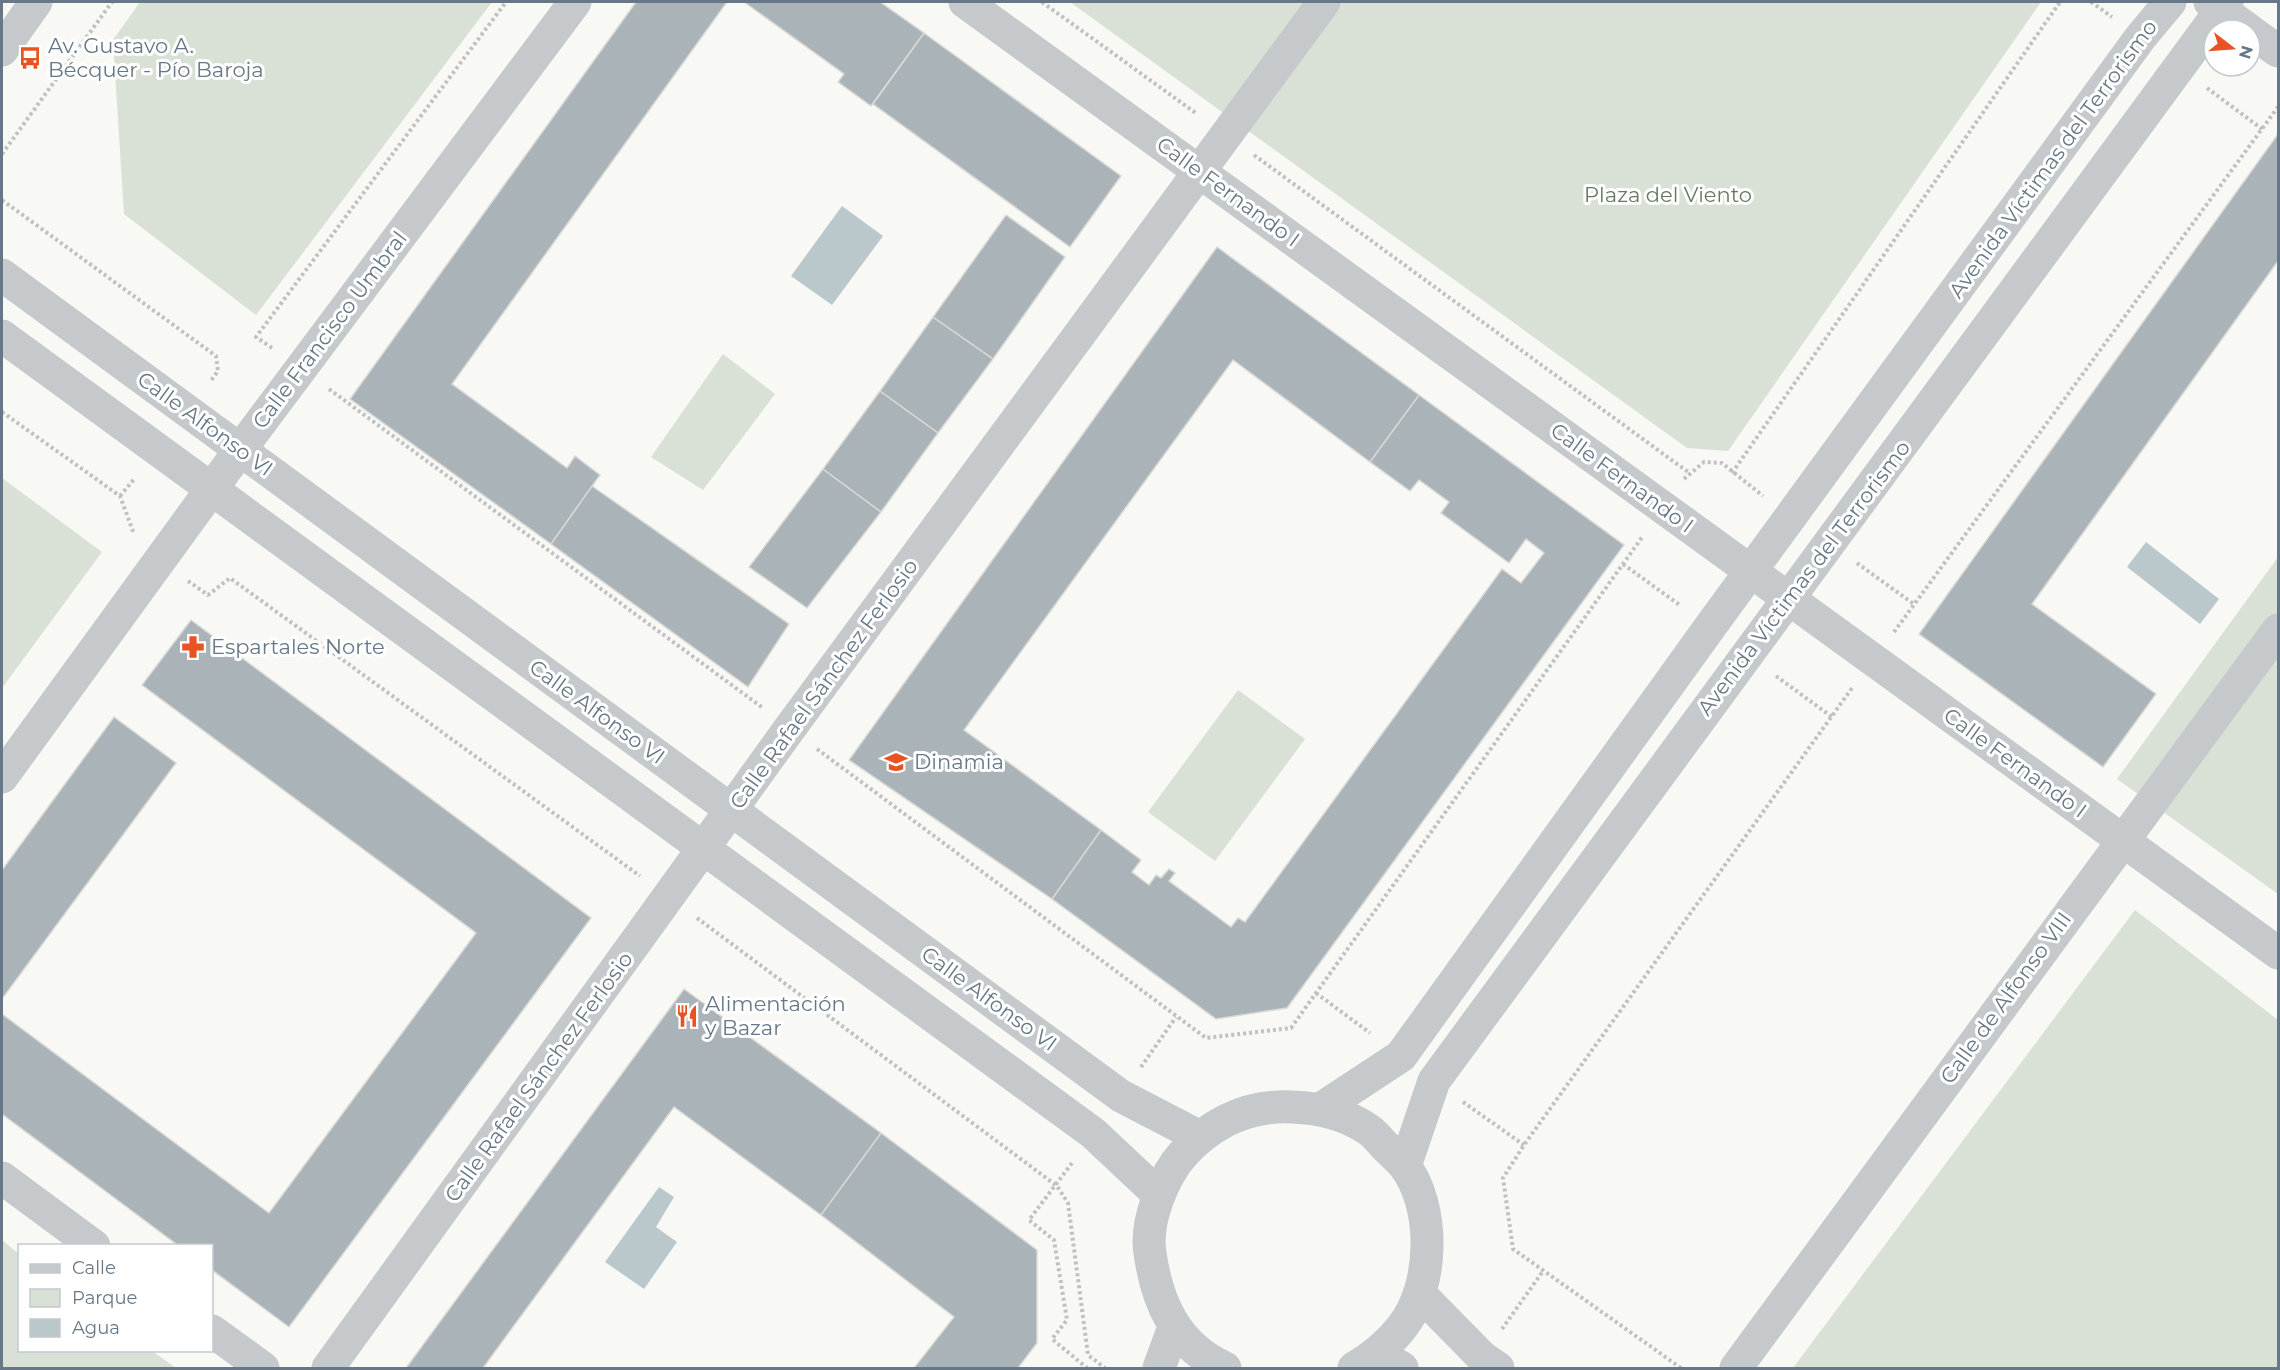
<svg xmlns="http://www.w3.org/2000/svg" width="2280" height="1370" font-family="Montserrat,sans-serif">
	<rect width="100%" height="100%" fill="#f8f8f5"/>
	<!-- green -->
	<path fill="#d9e0d6" d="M140 2H492L256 315 124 214 113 40Z
		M1070 2H2041L1728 451 1687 448Z
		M723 354 775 394 703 490 651 457Z
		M2 478 102 552 2 688Z
		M2278 557V894L2117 779Z
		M1238 690 1305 739 1215 861 1148 812Z
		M2135 910 2278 1020V1368H1793Z
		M2 1240 19 1254 20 1350 152 1351 176 1368H2Z"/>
	<!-- water -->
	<path fill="#bbc8cb" d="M842 206 883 236 832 305 791 276Z
		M2146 542 2219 599 2200 624 2127 567Z
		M659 1187 674 1197 656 1227 677 1242 644 1289 605 1262Z"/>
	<!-- building -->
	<path fill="#aab3b8" stroke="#dadad7" stroke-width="1.5" d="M636 2H727L452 384 567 468 575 456 600 475 551 544 350 399Z
		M744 2H880L924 33 871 106 838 82 844 74Z
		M924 33 1121 176 1070 247 873 104Z
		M2278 134V261L2032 604 2156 694 2103 767 1919 634Z
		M1006 215 1065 257 993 359 933 317Z
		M1217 247 1419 395 1370 462 1233 360 964 730 1101 830 1052 899 849 760Z
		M933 317 993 359 938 433 880 391Z
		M880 391 938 433 881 512 823 469Z
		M1419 395 1624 545 1287 1008 1216 1019 1052 899 1101 830 1141 860 1132 872 1149 885 1156 875 1161 878 1169 869 1175 873 1169 881 1231 927 1238 918 1245 922 1502 569 1521 583 1544 553 1526 539 1509 563 1441 513 1449 502 1419 480 1410 491 1370 462Z
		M823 469 881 512 807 608 749 567Z
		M592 486 789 624 748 687 551 544Z
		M191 620 591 918 289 1327 212 1270V1246H179L2 1114V1014L269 1213 476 933 142 685Z
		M114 717 176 763 2 999V870Z
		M684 989 881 1133 821 1215 674 1107 483 1368H406Z
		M881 1133 1037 1250V1343L1018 1368H914L954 1317 821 1215Z"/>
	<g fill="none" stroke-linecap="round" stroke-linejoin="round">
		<!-- path -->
		<path stroke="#bfc1c3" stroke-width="4" stroke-dasharray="3 3" stroke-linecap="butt" d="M1042 2 1197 114
			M2091 2 2112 17
			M2207 88 2262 129
			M2 154 112 2
			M1254 155 1688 472
			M2 200 216 356 218 371 210 382
			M272 348 256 337 506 2
			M329 389 763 708
			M2 412 120 496 134 534
			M1732 473 2060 2
			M1684 479 1704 462 1722 463 1763 496
			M120 496 135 478
			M1857 563 1915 605
			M1623 564 1681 606
			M188 581 208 595 230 578 640 876
			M1894 632 2278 107
			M1776 676 1832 717
			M817 749 1206 1038 1291 1028 1643 536
			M697 918 1057 1186 1068 1203 1088 1355 1105 1368
			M1316 993 1370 1033
			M1141 1067 1176 1017
			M1463 1102 1524 1145
			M1072 1163 1029 1220 1054 1240 1067 1320 1052 1339 1087 1368
			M1502 1329 1543 1271
			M1681 1368 1513 1249 1503 1178 1524 1145 1852 688"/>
		<!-- pedestrian -->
		<path stroke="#c5c9cc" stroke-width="33" d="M328 1368 790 728 1324 2
			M1736 1368 2278 630"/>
		<!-- minor -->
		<path stroke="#c5c9cc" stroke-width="33" d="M965 2 2278 953
			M2210 2 2249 30
			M2250 31 2278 51
			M2 275 1121 1096 1200 1137
			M2 336 1093 1133 1158 1194
			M2 777 240 450 575 2
			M1322 1108 1401 1056 1710 627 2140 38 2170 2
			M1405 1166 1434 1081 2227 2
			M2 1178 94 1246
			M1420 1294 1482 1357 1498 1368
			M212 1331 263 1368
			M1377 1354 1402 1368
			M1159 1368 1174 1327
			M1225 1368C1176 1346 1157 1303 1150 1253 1145 1222 1163 1176 1184 1153 1213 1122 1249 1105 1292 1107 1319 1108 1346 1114 1369 1130 1375 1134 1380 1141 1385 1146 1391 1152 1398 1158 1404 1165 1436 1206 1434 1287 1402 1327 1388 1345 1373 1357 1354 1368"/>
		<!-- tertiary -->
		<path stroke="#c5c9cc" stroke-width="33" d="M2 50 36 2"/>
	</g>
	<!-- icons -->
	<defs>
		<g id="bus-bare" transform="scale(1.8)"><path d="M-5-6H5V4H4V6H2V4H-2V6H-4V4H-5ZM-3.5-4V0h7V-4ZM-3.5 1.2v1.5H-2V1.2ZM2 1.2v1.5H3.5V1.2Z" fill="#e95324" stroke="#fff" stroke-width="2.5" paint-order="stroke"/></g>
		<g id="pharmacy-bare" transform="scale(1.8)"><path d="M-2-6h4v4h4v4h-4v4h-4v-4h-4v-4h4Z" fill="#e95324" stroke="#fff" stroke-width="2.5" paint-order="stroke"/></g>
		<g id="school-bare" transform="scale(1.8)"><path d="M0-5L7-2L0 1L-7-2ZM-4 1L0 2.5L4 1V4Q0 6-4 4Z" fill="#e95324" stroke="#fff" stroke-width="2.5" paint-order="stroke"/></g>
		<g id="restaurant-bare" transform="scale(1.8)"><path d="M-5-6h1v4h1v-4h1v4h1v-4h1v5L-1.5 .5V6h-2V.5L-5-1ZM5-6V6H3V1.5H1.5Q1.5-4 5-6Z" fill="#e95324" stroke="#fff" stroke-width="2.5" paint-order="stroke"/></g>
	</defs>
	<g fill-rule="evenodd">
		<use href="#bus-bare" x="30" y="58"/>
		<use href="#pharmacy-bare" x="193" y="647"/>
		<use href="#school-bare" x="896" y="762"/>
		<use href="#restaurant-bare" x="687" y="1016"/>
	</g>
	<g text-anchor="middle" stroke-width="6" stroke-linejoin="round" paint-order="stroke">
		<!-- poi labels -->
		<g font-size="21" fill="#667887" stroke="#fff" text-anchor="start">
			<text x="48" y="53">Av. Gustavo A.<tspan x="48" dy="24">Bécquer - Pío Baroja</tspan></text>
			<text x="211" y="654">Espartales Norte</text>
			<text x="914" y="769">Dinamia</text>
			<text x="705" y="1011">Alimentación<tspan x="705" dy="24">y Bazar</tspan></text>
		</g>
		<!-- street labels -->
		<g font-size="21" fill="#667887" stroke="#fff">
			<text transform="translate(2053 159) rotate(-54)" y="7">Avenida Víctimas del Terrorismo</text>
			<text transform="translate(1228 192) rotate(36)" y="7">Calle Fernando I</text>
			<text transform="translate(330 330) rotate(-53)" y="7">Calle Francisco Umbral</text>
			<text transform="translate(205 424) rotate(36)" y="7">Calle Alfonso VI</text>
			<text transform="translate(1622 478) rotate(36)" y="7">Calle Fernando I</text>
			<text transform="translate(1804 578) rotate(-53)" y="7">Avenida Víctimas del Terrorismo</text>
			<text transform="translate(824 684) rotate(-54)" y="7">Calle Rafael Sánchez Ferlosio</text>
			<text transform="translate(597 712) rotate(36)" y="7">Calle Alfonso VI</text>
			<text transform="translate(2015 763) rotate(36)" y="7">Calle Fernando I</text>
			<text transform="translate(2006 998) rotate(-54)" y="7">Calle de Alfonso VIII</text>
			<text transform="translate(989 999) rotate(36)" y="7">Calle Alfonso VI</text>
			<text transform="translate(539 1077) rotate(-54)" y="7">Calle Rafael Sánchez Ferlosio</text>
		</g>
		<!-- park labels -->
		<g font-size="21" fill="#667961" stroke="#fff">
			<text x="1668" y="202">Plaza del Viento</text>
		</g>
	</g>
	<!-- border -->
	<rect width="2280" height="1370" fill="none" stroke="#667887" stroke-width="6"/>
	<!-- legend -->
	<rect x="18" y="1244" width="195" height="108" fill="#ffffff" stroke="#c2c9cf" stroke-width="1.5"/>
	<rect x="30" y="1264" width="30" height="9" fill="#c5c9cc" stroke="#c2c9cf" stroke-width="1.5"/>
	<text x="72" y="1274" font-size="18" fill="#667887">Calle</text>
	<rect x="30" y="1289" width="30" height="18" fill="#d9e0d6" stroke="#c2c9cf" stroke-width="1.5"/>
	<text x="72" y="1304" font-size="18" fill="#667887">Parque</text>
	<rect x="30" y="1319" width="30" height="18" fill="#bbc8cb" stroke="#c2c9cf" stroke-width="1.5"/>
	<text x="72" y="1334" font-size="18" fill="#667887">Agua</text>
	<!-- north arrow -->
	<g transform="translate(2232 48) rotate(107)"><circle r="28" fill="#ffffff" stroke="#c2c9cf" stroke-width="1.5"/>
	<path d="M0-4.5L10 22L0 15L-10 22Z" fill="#e95324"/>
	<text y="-9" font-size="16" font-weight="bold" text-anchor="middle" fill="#667887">N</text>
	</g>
</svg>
